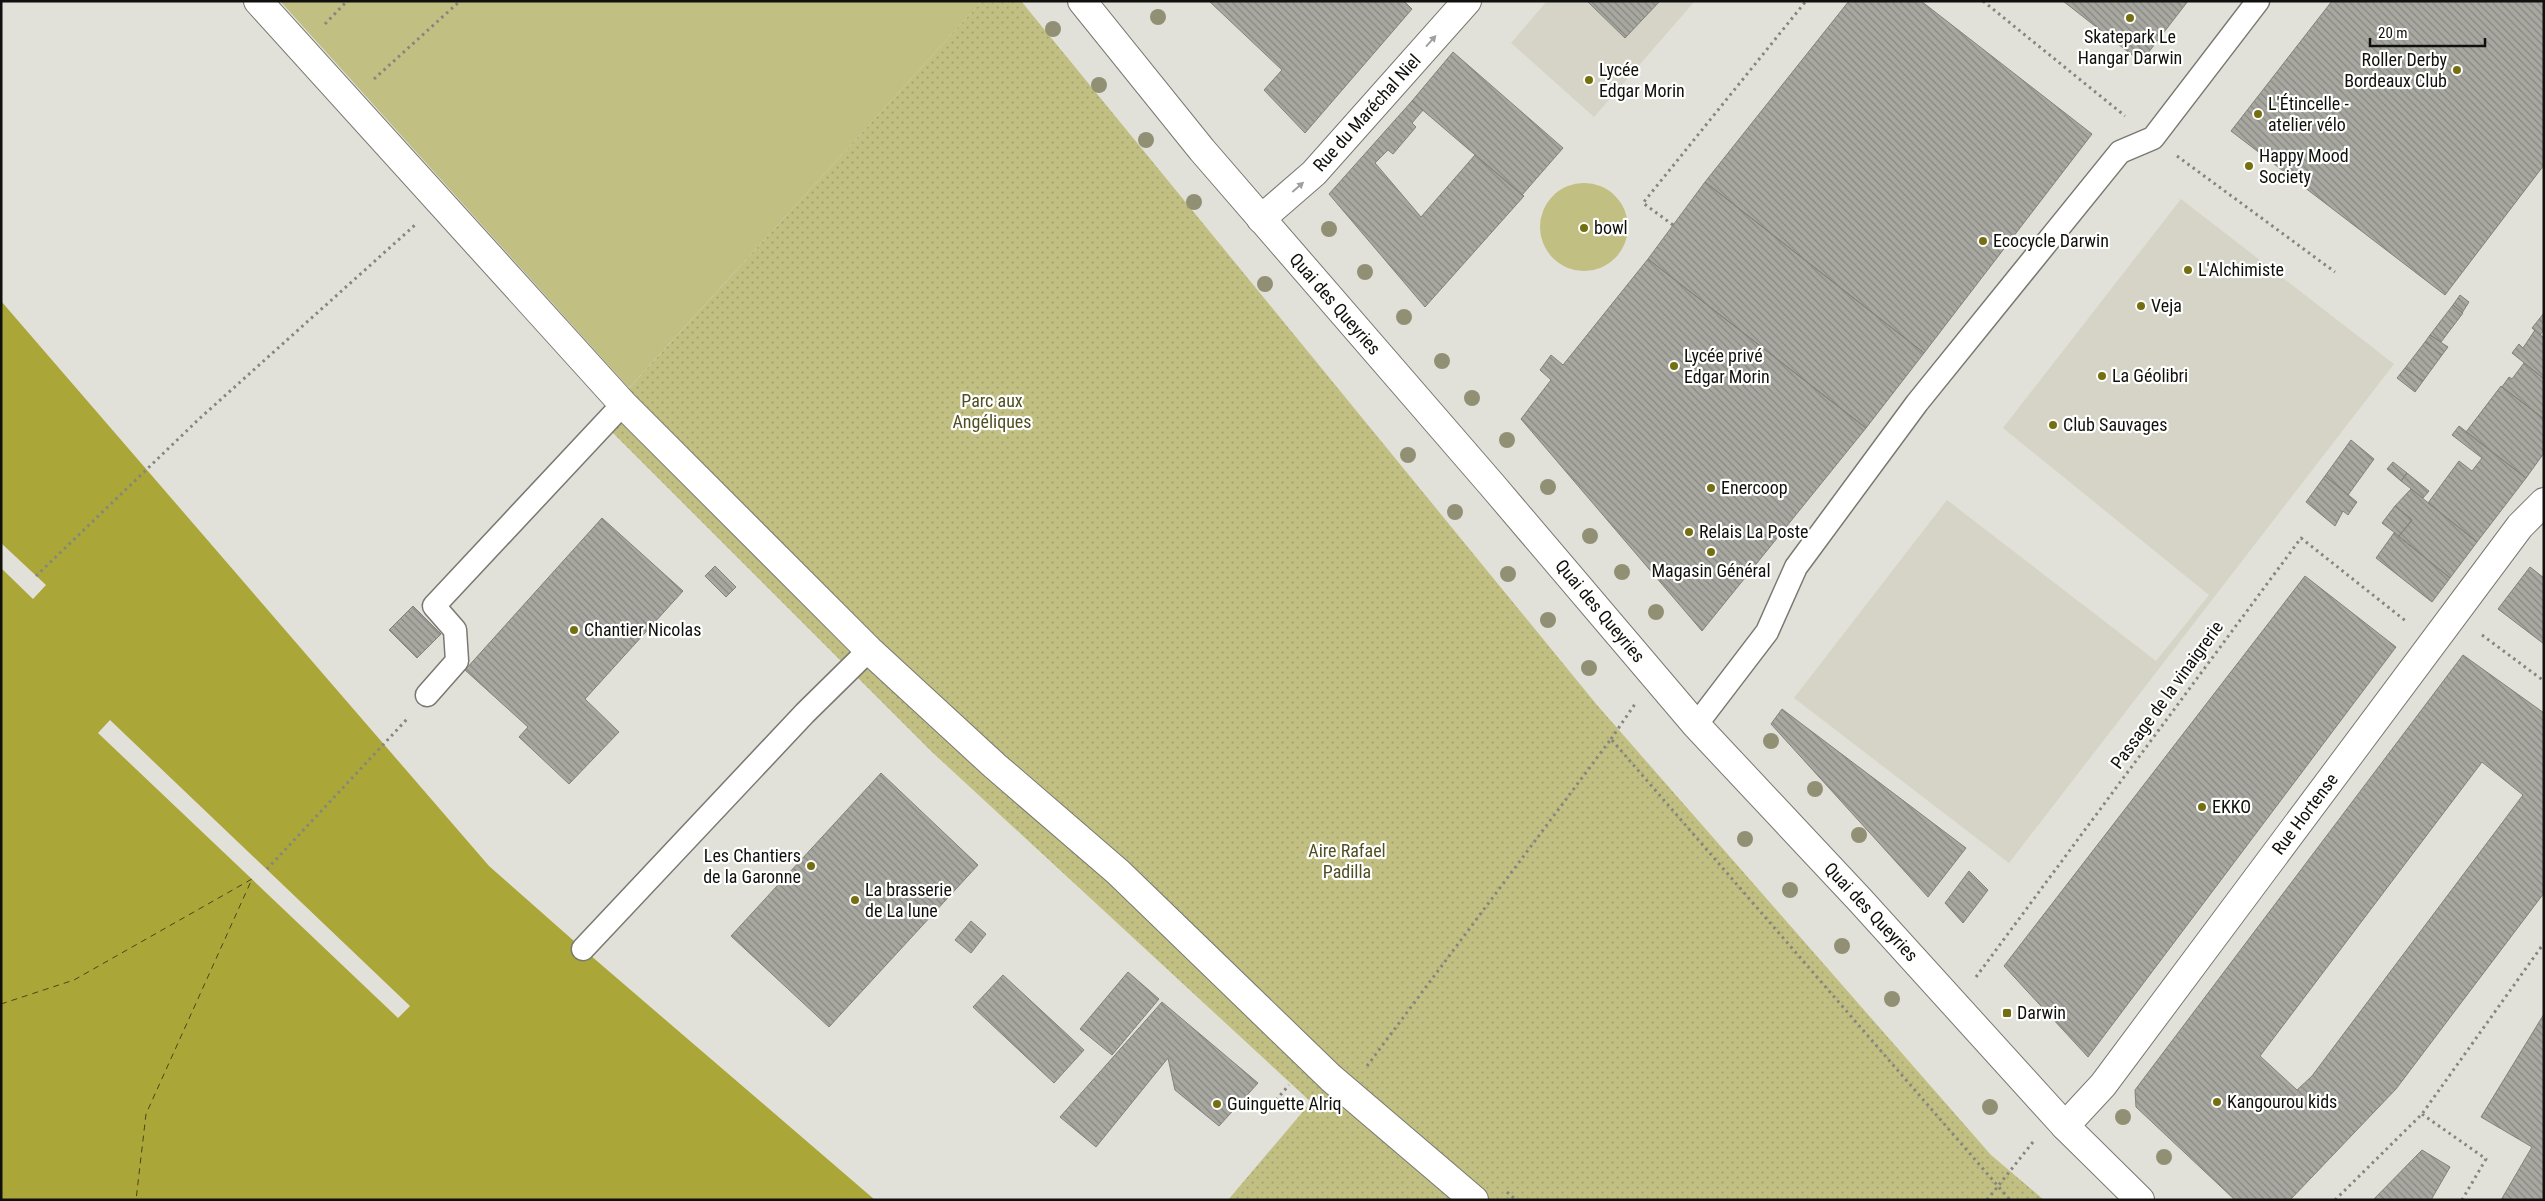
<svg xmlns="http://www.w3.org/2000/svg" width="2545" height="1201" font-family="'Roboto Condensed',sans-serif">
	<defs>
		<pattern id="park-dots" width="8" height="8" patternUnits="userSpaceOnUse" patternTransform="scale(1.25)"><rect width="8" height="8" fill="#c1bf82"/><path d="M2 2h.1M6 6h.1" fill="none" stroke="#a5a36f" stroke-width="1.8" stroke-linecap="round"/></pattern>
		<pattern id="building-back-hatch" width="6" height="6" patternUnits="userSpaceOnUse" patternTransform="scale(1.25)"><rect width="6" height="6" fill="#a8a8a1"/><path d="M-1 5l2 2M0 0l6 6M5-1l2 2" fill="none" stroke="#878782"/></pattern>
	</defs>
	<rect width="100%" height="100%" fill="#e1e1d9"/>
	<!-- built -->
	<path fill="#d5d4c6" d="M1547 1H1695L1594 117 1511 43Z
		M2181 199 2394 364 2009 863 1794 698 1947 500 2156 661 2209 595 2003 428Z"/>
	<!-- green -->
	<path fill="#c1bf82" d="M280 1H982L629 388Z
		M1540 227a44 44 0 1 1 88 0a44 44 0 1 1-88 0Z"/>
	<!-- park -->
	<path fill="url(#park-dots)" d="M982 1H1021L1597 705 1991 1155 2044 1200H1228L1311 1102 932 752 600 420Z"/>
	<!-- water -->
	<path fill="#aba638" d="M1 301 489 866 583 949 875 1200H1Z"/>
	<!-- pier -->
	<path fill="#e1e1d9" d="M1 543 46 585 33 599 1 568Z
		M110 720 410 1006 398 1018 98 733Z"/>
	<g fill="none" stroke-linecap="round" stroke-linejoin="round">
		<!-- ferry -->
		<path stroke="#48461a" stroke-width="1" stroke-dasharray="6 5" stroke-linecap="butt" d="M1 1004 74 980 252 879 146 1114 136 1200"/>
	</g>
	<!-- building -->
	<path fill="url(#building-back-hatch)" stroke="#82827b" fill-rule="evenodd" d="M1209 1H1404L1412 9 1305 133 1264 90 1282 70Z
		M1587 1H1660L1625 38Z
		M1849 1H1921L2092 134 1924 353 1705 182Z
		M2063 1H2188L2141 62Z
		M2332 1H2544V165L2445 295 2231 131Z
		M1453 52 1563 148 1522 195 1412 101Z
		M1412 101 1423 110 1412 123 1416 127 1393 154 1388 150 1375 163 1421 217 1475 155 1524 196 1425 307 1329 194Z
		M1705 182 1924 353 1866 428 1648 259Z
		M1648 259 1866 428 1702 631 1521 419 1551 380 1540 370 1551 355 1563 365Z
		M2460 295 2469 302 2462 313 2453 305Z
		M2453 305 2463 313 2441 342 2430 335Z
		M2544 313V330L2540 335 2532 328Z
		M2535 330 2544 338V379L2512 353 2519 344 2523 348Z
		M2430 335 2448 347 2442 355 2425 342Z
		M2425 342 2442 355 2423 381 2405 368Z
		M2524 363 2544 379V419L2502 387 2509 377 2512 379Z
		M2405 368 2423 381 2415 392 2397 378Z
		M2501 386 2544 419V453L2526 478 2466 432Z
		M2459 426 2526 478 2477 542 2428 503 2459 461 2472 471 2482 458 2452 435Z
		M2351 440 2374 459 2348 495 2325 476Z
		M2393 462 2407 473 2401 481 2387 469Z
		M2407 473 2429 491 2423 498 2401 481Z
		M2325 476 2357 502 2348 515 2343 511 2335 526 2306 502Z
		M2411 489 2477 542 2450 578 2399 536 2412 520 2395 506Z
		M2395 506 2412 520 2399 536 2382 523Z
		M602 518 683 591 585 699 619 732 569 784 519 737 528 727 465 670Z
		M2394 533 2450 578 2432 602 2376 558Z
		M715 566 736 587 726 597 705 576Z
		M2530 567 2544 578V644L2498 609Z
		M2305 576 2396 647 2088 1057 2004 966Z
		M413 606 441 634 417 658 389 630Z
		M2463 655 2544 713V893L2396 1089 2290 1200H2235L2136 1107 2135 1090ZM2482 762 2523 795 2312 1076 2297 1090 2260 1056Z
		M1782 709 1966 848 1928 897 1771 724Z
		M881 773 978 865 829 1027 731 936Z
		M1969 871 1988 890 1963 923 1945 903Z
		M971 921 986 934 971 953 955 940Z
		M1128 972 1159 999 1112 1055 1080 1029Z
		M1003 975 1084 1050 1054 1083 973 1007Z
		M1162 1002 1258 1083 1219 1126 1175 1090 1168 1058 1096 1147 1060 1117Z
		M2544 1014V1200H2501L2532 1147 2481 1117Z
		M2422 1150 2450 1167 2431 1200H2373Z"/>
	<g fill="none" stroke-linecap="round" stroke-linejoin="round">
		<!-- lane casing -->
		<g stroke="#797972" stroke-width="25">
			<path id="lane" d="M427 695 457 661 455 630 434 606 623 404
				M1696 725 1767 632 1796 567 1917 403 2120 152 2153 138 2258 1
				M583 949 805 713 869 650"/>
		</g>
		<!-- street casing -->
		<g stroke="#797972" stroke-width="30">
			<path id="street" d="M258 1 623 404 869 650 995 766 1118 872 1331 1078 1474 1200
				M1261 219 1314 173 1467 1
				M2065 1126 2103 1085 2520 526 2544 502"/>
		</g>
		<!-- secondary casing -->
		<g stroke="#797972" stroke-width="30">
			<path id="secondary" d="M1082 1 1202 150 1492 485 1696 725 1860 900 2065 1126 2140 1200"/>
		</g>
		<!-- path -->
		<path stroke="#868681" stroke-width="3" stroke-dasharray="2.5 4" stroke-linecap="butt" d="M1983 1 2125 116
			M325 24 347 1
			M374 79 460 1
			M2177 156 2335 272
			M1673 225 1643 203 1806 1
			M36 576 199 419 415 225
			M2482 635 2544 681
			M1611 739 1635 704
			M267 869 408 718
			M1976 977 2301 538 2407 622
			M1367 1066 1611 739 2010 1200
			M1276 1100 1289 1085
			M2422 1114 2486 1159 2462 1200
			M1507 1192 1516 1200
			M1987 1200 2033 1142
			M2335 1200 2422 1114 2544 943"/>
		<!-- lane -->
		<use href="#lane" stroke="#fff" stroke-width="22"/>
		<!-- street -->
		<use href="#street" stroke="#fff" stroke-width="28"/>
		<!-- secondary -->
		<use href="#secondary" stroke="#fff" stroke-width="28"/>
	</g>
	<!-- trees -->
	<g fill="#919074">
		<circle cx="1158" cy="17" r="8"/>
		<circle cx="1053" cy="29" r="8"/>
		<circle cx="1099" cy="85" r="8"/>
		<circle cx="1146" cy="140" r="8"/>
		<circle cx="1194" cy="202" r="8"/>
		<circle cx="1329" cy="229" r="8"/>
		<circle cx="1365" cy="272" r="8"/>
		<circle cx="1265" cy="284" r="8"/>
		<circle cx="1404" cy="317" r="8"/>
		<circle cx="1442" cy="361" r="8"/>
		<circle cx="1472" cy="398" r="8"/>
		<circle cx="1507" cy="440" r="8"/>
		<circle cx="1408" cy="455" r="8"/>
		<circle cx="1548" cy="487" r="8"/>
		<circle cx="1455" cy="512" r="8"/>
		<circle cx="1590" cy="536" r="8"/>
		<circle cx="1622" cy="572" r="8"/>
		<circle cx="1508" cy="574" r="8"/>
		<circle cx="1656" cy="612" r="8"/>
		<circle cx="1548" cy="620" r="8"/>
		<circle cx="1589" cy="668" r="8"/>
		<circle cx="1771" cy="741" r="8"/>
		<circle cx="1815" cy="789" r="8"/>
		<circle cx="1859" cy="835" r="8"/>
		<circle cx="1745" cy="839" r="8"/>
		<circle cx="1790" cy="890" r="8"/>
		<circle cx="1842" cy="946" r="8"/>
		<circle cx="1892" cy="999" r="8"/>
		<circle cx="1990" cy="1107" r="8"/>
		<circle cx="2123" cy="1117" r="8"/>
		<circle cx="2164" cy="1157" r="8"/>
	</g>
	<!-- one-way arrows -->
	<defs><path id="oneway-solid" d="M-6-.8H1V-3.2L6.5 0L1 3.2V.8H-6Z" transform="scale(1.25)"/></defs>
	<g fill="#9f9f9f">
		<use href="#oneway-solid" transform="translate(1431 41) rotate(-48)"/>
		<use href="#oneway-solid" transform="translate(1298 187) rotate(-41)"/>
	</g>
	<!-- markers -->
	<g fill="#746f10" stroke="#fffffe" stroke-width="2">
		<circle cx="2130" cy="18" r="5"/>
		<circle cx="2457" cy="70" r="5"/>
		<circle cx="1589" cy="80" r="5"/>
		<circle cx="2258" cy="114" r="5"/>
		<circle cx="2249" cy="166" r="5"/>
		<circle cx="1584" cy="228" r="5"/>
		<circle cx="1983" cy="241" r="5"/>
		<circle cx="2188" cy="270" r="5"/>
		<circle cx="2141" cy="306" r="5"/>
		<circle cx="1674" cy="366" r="5"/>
		<circle cx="2102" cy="376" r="5"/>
		<circle cx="2053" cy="425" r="5"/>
		<circle cx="1711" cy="488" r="5"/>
		<circle cx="1689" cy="532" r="5"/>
		<circle cx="1711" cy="552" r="5"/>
		<circle cx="574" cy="630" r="5"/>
		<circle cx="2202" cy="807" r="5"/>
		<circle cx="811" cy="866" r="5"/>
		<circle cx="855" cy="900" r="5"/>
		<rect x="2002" y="1008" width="10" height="10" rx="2.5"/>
		<circle cx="2217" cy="1102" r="5"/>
		<circle cx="1217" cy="1104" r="5"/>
	</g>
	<g text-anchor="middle" stroke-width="4.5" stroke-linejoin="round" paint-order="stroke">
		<!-- poi labels -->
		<g font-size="18" fill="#10100e" stroke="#fffffe" text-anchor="start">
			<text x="2130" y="43" text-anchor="middle">Skatepark Le<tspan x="2130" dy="21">Hangar Darwin</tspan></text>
			<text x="2447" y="66" text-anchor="end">Roller Derby<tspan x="2447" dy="21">Bordeaux Club</tspan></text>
			<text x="1599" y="76">Lycée<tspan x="1599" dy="21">Edgar Morin</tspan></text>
			<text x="2268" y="110">L'Étincelle -<tspan x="2268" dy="21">atelier vélo</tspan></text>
			<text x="2259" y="162">Happy Mood<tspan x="2259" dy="21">Society</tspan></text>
			<text x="1594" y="234">bowl</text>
			<text x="1993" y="247">Ecocycle Darwin</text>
			<text x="2198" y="276">L'Alchimiste</text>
			<text x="2151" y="312">Veja</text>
			<text x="1684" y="362">Lycée privé<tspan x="1684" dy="21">Edgar Morin</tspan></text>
			<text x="2112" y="382">La Géolibri</text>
			<text x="2063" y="431">Club Sauvages</text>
			<text x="1721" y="494">Enercoop</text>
			<text x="1699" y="538">Relais La Poste</text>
			<text x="1711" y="577" text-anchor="middle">Magasin Général</text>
			<text x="584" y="636">Chantier Nicolas</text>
			<text x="2212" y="813">EKKO</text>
			<text x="801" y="862" text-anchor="end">Les Chantiers<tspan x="801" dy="21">de la Garonne</tspan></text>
			<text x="865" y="896">La brasserie<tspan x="865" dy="21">de La lune</tspan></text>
			<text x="2017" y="1019">Darwin</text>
			<text x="2227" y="1108">Kangourou kids</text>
			<text x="1227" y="1110">Guinguette Alriq</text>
		</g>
		<!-- street labels -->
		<g font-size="18" fill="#10100e" stroke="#fffffe">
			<text transform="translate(1367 113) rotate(-48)" y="6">Rue du Maréchal Niel</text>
			<text transform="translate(1335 304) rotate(49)" y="6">Quai des Queyries</text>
			<text transform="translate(1600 611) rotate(50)" y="6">Quai des Queyries</text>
			<text transform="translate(2167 695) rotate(-54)" y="6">Passage de la vinaigrerie</text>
			<text transform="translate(2305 814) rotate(-53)" y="6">Rue Hortense</text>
			<text transform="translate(1871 912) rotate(47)" y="6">Quai des Queyries</text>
		</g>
		<!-- park labels -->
		<g font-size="18" fill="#504e22" stroke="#fffffe">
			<text x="992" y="407">Parc aux<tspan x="992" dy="21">Angéliques</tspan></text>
			<text x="1347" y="857">Aire Rafael<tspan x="1347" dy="21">Padilla</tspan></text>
		</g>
	</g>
	<!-- border -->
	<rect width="2545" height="1201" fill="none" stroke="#10100e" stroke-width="5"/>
	<!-- scale -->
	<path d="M2370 38v8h115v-8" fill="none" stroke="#10100e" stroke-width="2.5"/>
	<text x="2378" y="38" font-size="15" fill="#10100e" stroke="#fffffe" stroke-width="4" paint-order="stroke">20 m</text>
</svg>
